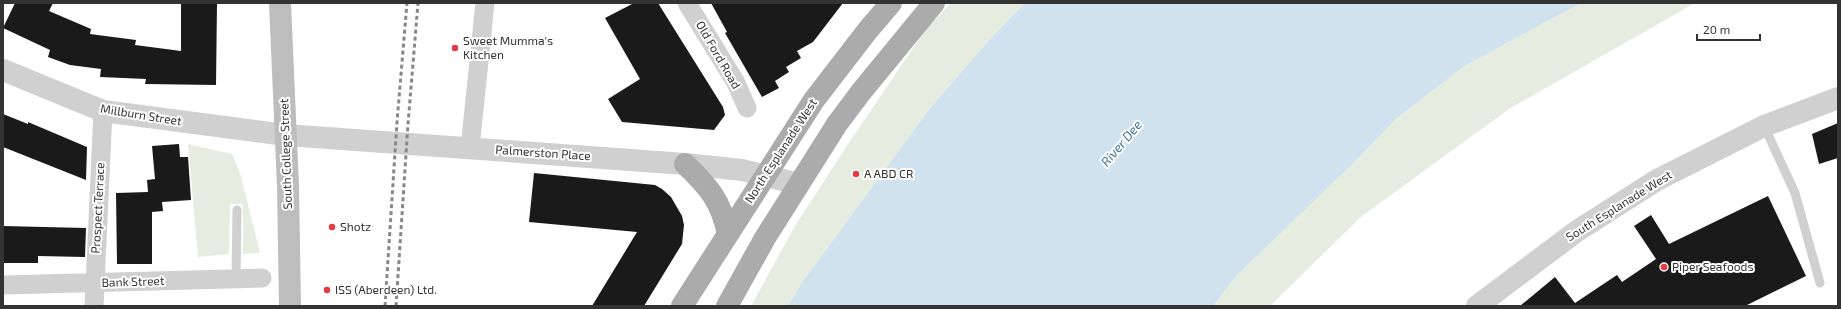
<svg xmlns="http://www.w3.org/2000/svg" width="1841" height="309" font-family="'Exo 2',sans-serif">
	<rect width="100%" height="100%" fill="#fff"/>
	<!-- green -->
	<path fill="#e6ecdf" d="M951 3H1025L990 39 931 107 803 281 788 306H751L795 226 846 147 926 29Z
		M1581 3H1695L1509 109 1362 216 1270 306H1213L1238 274 1397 118 1466 65Z
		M188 144 232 154 240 173 260 253 243 254V204H230L229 254 198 257Z"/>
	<!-- water -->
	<path fill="#cfe2ee" d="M1025 3H1581L1466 65 1397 118 1351 165 1238 274 1213 306H788L803 281 931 107 990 39Z"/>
	<!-- building -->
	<path fill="#1a1a1a" d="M15 3H53L49 11 91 29 90 34 136 40 135 45 181 51V3H217L216 85 145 84 146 79 100 77 101 69 70 65 48 57 50 50 3 28Z
		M634 3H658L723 107 725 115 714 130 622 122 608 99 640 79 605 18Z
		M711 3H843L813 42 797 51 801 58 786 67 789 72 775 81 779 88 762 97 725 33 727 32Z
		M3 114 28 124V122L87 147 86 180 3 147Z
		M1838 123V158L1819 164 1812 134Z
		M179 144 180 157H188L191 200 162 202 163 211 152 212V264H117L116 193 148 192 147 180 155 179 152 146Z
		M534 173 655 185 662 189 671 197 682 216 684 225 682 244 644 306H592L637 232 529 222Z
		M1768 196 1806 276 1745 306H1520L1555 277 1575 303 1617 275 1622 282 1656 259 1634 226 1651 215 1669 244Z
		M3 226 86 228 85 257 38 256V263H3Z"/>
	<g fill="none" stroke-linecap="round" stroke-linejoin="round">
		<!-- service -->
		<path stroke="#d0d0d0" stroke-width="9" d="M1764 126 1795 193 1820 283
			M236 278 237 210"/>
		<!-- minor -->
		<path stroke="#d0d0d0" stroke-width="19" d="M687 3 735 81 747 108
			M470 148 485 3
			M3 285 262 278
			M94 306 103 111"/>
		<!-- tertiary -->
		<path stroke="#d0d0d0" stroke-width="22" d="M3 70 103 111 286 135 685 164 742 170 799 184
			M1477 306 1577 231 1657 180 1764 126 1838 98"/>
		<!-- secondary -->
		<path stroke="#bdbdbd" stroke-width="22" d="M280 3 288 186 290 306"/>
		<!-- primary -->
		<path stroke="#ababab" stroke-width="22" d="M685 164C709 187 721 201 728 234
			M682 306 814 100 868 30 891 3
			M727 306 765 238 837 124 861 92 934 3"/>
		<!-- rail -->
		<path stroke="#888" stroke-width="3" stroke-dasharray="4 3" stroke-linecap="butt" d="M385 306 397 122 407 3
			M396 306 408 124 418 3"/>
	</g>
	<!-- markers -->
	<g fill="#e63946" stroke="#fff" stroke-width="1.5">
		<circle cx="455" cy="48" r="4"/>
		<circle cx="856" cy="174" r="4"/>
		<circle cx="332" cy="227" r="4"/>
		<circle cx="1664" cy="267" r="4"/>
		<circle cx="327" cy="290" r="4"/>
	</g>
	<g text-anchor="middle" stroke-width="4" stroke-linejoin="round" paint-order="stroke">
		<!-- poi labels -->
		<g font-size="12" fill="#333" stroke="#fff" text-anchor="start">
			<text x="463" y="45">Sweet Mumma's<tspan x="463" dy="14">Kitchen</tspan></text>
			<text x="864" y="178">A ABD CR</text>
			<text x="340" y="231">Shotz</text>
			<text x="1672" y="271">Piper Seafoods</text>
			<text x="335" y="294">ISS (Aberdeen) Ltd.</text>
		</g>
		<!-- street labels -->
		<g font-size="12" fill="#333" stroke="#fff">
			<text transform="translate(718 55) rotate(60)" y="4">Old Ford Road</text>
			<text transform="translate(141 115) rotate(9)" y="4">Millburn Street</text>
			<text transform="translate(781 151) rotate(-57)" y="4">North Esplanade West</text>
			<text transform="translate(543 153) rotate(4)" y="4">Palmerston Place</text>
			<text transform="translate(286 154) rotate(-92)" y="4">South College Street</text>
			<text transform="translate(1619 206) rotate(-32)" y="4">South Esplanade West</text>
			<text transform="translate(98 208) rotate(-87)" y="4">Prospect Terrace</text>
			<text transform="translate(133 282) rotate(-2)" y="4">Bank Street</text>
		</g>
		<!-- water labels -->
		<g font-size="13" font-style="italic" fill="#3f7597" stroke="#fff">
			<text transform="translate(1121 143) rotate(-50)" y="5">River Dee</text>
		</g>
	</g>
	<!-- border -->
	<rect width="1841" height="309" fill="none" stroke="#333333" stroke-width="8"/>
	<!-- scale -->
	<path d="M1697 34v6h63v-6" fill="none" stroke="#333333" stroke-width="2"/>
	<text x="1703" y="34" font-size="12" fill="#333333" stroke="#ffffff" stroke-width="3" paint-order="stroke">20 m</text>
</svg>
